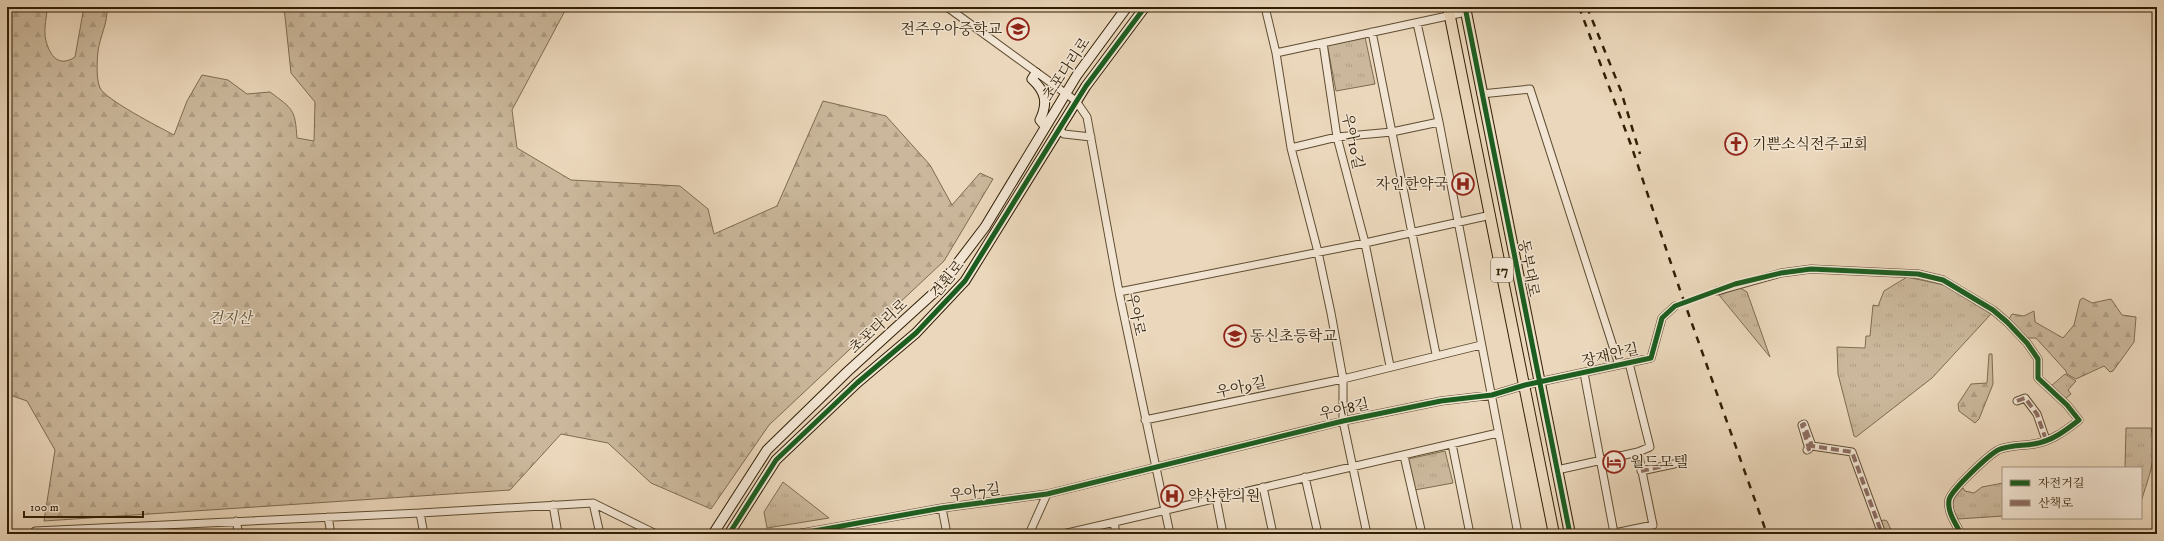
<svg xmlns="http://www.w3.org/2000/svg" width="2164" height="541" font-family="'IM FELL DW Pica','Noto Serif KR',serif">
	<defs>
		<pattern id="grass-tufts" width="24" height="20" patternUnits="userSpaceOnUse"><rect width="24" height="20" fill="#cbb89c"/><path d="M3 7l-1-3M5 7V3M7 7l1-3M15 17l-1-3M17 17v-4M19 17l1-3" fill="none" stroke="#af9e85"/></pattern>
		<pattern id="forest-firs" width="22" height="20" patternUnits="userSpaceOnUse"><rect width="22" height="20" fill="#cbb89c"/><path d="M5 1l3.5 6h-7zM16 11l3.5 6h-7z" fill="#af9e85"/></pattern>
	</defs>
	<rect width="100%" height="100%" fill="#ebd7bb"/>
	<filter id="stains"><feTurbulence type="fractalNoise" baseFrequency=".005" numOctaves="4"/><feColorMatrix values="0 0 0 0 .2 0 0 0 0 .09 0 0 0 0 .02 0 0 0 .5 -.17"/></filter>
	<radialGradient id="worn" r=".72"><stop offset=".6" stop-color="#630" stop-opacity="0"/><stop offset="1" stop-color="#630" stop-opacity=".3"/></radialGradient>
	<!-- grass -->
	<path fill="url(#grass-tufts)" stroke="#7e6c50" d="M1365 37 1375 84 1336 91 1327 44Z
		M1907 277 1944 285 1991 314 1932 378 1856 437 1854 436 1838 374 1837 347 1865 348 1866 336H1870L1873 305 1878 306 1884 291Z
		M1740 288 1747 292 1770 357 1719 295Z
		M2065 374 2076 381 2068 390 2071 394 2065 399 2051 386Z
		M2126 428H2151C2158 457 2149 475 2141 502V468H2125Z
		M1445 451 1453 483 1415 490 1408 459Z
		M783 482 829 518 767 528 764 512Z
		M2003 483V516L1958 519C1950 504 1951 501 1963 488L1965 491 1974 493 1982 487Z
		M1884 520 1887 521 1893 534H1885L1880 521Z"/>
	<!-- forest -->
	<path fill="url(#forest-firs)" stroke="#7e6c50" d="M7 7H47C47 16 44 27 45 36 48 53 57 69 75 57L84 7H107C108 23 100 36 98 51 97 61 96 79 100 88 106 100 159 127 174 135L187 101 202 75 228 80 247 94 270 92C293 109 295 109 297 138L314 141 315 102 291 73 284 7H567L512 110 517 148 571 180 680 186 708 209 714 234 777 206 823 101 886 116 930 165 952 205 980 173 993 179 944 261 769 425 711 509 651 483 608 443 561 434 510 490 44 521 55 450 27 401 7 394Z
		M2083 298 2092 303 2111 299 2122 315 2136 317 2134 342 2113 371 2110 372 2104 366 2076 379 2067 374 2066 371 2036 338H2027L2009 319 2012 314 2024 316 2034 311 2035 322 2063 338 2074 325 2080 300Z
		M1989 354H1992L1993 384 1979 419 1975 423 1959 411 1958 404 1971 384 1987 383Z"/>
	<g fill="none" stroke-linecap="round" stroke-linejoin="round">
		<!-- street-tunnel -->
		<path stroke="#c6b297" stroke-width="7" stroke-dasharray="7 3.5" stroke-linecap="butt" d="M1675 306 1717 291"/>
		<!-- street casing -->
		<g stroke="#5f4d32" stroke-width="9">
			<path id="street" d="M947 7 1076 101 1087 117 1119 292 1170 534
				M1265 7 1276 53 1291 148 1318 252 1331 313 1343 379V421L1367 534
				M1417 23 1439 122 1518 534
				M1372 32 1436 354
				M1323 43 1337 137 1365 243 1390 366
				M1276 53 1466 12
				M1481 94 1530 89 1619 365
				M1058 129 1064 134 1091 137
				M1291 148 1337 137 1392 132 1439 122
				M1717 291 1781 273 1811 269 1918 274 1943 280 1993 310 2007 322 2027 343 2038 359V378L2067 405 2079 420C2065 431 2052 441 2034 444 2022 446 2009 445 1998 450 1989 455 1951 490 1949 500 1947 512 1956 524 1961 534
				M1119 292 1365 243 1491 215
				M1584 373 1614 533
				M2017 401 2025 398 2037 414 2046 440
				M1145 420 1343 379 1481 345
				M1452 444 1470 534
				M1807 450 1809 449 1802 425 1804 424 1812 446 1852 452 1882 534
				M1404 456 1422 534
				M1557 470 1638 452 1650 447 1629 363
				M1641 471 1674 464
				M1305 477 1318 534
				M1263 487 1273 534
				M1216 498 1223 534
				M593 503 600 534
				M553 505 558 534
				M942 508 947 534
				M420 513 424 534
				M328 517 331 534
				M236 521 239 534
				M1114 522 1116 534
				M36 534 35 531 420 513 593 503 656 534
				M797 534 942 508 1047 494 1343 421 1441 401 1492 395 1525 385 1651 358 1662 318 1675 306
				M1029 534 1047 494
				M1063 534 1498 433
				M1610 534 1653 525 1638 452"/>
		</g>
		<!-- secondary casing -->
		<g stroke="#301f05" stroke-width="11">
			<path id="secondary" d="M1036 73 1032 79C1046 92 1048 103 1040 120L1045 126
				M713 534 767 450 847 372 937 290 985 227 1077 75 1127 7
				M729 534 776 460 857 383 916 333 965 281 1086 86 1145 7"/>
		</g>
		<!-- primary casing -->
		<g stroke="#301f05" stroke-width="12">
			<path id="primary" d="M1448 7 1554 534
				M1465 7 1570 534"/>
		</g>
		<!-- street -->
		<use href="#street" stroke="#f2e5d3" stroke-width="7"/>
		<!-- secondary -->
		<use href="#secondary" stroke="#f2e5d3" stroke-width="9"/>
		<!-- primary -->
		<use href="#primary" stroke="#ebd7bb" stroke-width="10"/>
		<!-- rail -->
		<path stroke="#301f05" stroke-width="2.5" stroke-dasharray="7 7" stroke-linecap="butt" d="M1579 7 1631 145 1680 290 1767 534
			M1587 7 1621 91 1640 154"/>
		<!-- quiet -->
		<path stroke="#8d6e63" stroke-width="4" stroke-dasharray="8 4" stroke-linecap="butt" d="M2017 401 2025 398 2037 414 2046 440
			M1807 450 1809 449 1802 425 1804 424 1812 446 1852 452 1882 534
			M1641 471 1674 464"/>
		<!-- cycleway casing -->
		<g stroke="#f2e5d3" stroke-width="8">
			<path id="cycleway" d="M1465 7 1570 534
				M729 534 776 460 857 383 916 333 965 281 1086 86 1145 7
				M797 534 942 508 1047 494 1343 421 1441 401 1492 395 1525 385 1651 358 1662 318 1675 306 1735 284 1781 273 1811 269 1918 274 1943 280 1993 310 2007 322 2027 343 2038 359V378L2067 405 2079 420C2065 431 2052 441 2034 444 2022 446 2009 445 1998 450 1989 455 1951 490 1949 500 1947 512 1956 524 1961 534"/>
		</g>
		<!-- cycleway -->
		<use href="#cycleway" stroke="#1b5e20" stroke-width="5"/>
	</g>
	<!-- icons -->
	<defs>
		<g id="school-ring" transform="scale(1.15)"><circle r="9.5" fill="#f2e5d3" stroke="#8f2418" stroke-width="1.5"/><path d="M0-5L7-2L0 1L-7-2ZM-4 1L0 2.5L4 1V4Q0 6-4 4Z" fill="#8f2418"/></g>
		<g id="church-ring" transform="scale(1.15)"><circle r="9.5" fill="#f2e5d3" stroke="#8f2418" stroke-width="1.5"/><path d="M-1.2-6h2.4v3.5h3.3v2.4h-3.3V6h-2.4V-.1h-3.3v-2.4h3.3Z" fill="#8f2418"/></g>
		<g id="hospital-ring" transform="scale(1.15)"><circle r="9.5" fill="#f2e5d3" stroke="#8f2418" stroke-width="1.5"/><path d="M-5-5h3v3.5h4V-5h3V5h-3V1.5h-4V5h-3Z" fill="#8f2418"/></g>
		<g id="hotel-ring" transform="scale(1.15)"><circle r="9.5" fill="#f2e5d3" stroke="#8f2418" stroke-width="1.5"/><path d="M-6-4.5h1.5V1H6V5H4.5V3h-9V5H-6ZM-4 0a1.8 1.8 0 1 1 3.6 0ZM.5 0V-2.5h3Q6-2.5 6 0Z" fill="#8f2418"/></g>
	</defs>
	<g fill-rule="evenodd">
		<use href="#school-ring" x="1018" y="29"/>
		<use href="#church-ring" x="1736" y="144"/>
		<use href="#hospital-ring" x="1463" y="184"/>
		<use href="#school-ring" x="1235" y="336"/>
		<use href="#hotel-ring" x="1614" y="462"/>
		<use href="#hospital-ring" x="1172" y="496"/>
	</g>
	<g text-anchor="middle" stroke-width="3" stroke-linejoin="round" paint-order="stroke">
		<!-- shield labels -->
		<rect fill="#f2e5d3" stroke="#6a5a43" stroke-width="1" x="1491" y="258" width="22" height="24" rx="3"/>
		<g font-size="14" font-weight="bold" fill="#301f05">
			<text x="1502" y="275">17</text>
		</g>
		<!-- poi labels -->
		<g font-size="15" fill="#301f05" stroke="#f2e5d3" text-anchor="start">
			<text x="1002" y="34" text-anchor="end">전주우아중학교</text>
			<text x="1752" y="149">기쁜소식전주교회</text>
			<text x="1448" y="189" text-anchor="end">자인한약국</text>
			<text x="1250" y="341">동신초등학교</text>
			<text x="1630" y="467">월드모텔</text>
			<text x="1188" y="501">약산한의원</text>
		</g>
		<!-- street labels -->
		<g font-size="15" fill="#301f05" stroke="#f2e5d3">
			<text transform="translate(1066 69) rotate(-56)" y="5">초포다리로</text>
			<text transform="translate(1353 141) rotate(78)" y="5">우아10길</text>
			<text transform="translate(1529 268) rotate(79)" y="5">동부대로</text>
			<text transform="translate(947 279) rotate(-51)" y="5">견훤로</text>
			<text transform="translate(1136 314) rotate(78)" y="5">우아로</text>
			<text transform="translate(878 326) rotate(-42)" y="5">초포다리로</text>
			<text transform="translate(1610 355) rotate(-13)" y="5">장재안길</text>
			<text transform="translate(1241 387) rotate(-12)" y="5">우아9길</text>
			<text transform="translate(1344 409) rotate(-13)" y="5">우아8길</text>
			<text transform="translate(975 492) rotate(-8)" y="5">우아7길</text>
		</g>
		<!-- park labels -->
		<g font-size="15" font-style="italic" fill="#5e4d32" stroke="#f2e5d3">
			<text x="230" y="323">건지산</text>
		</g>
	</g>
	<!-- margin -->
	<rect width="2164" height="541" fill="none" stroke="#ebd7bb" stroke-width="24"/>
	<rect x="8" y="8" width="2148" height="525" fill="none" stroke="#301f05" stroke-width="2"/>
	<rect x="12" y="12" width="2140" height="517" fill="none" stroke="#301f05"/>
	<!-- legend -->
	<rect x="2002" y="467" width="140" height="52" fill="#f2e5d3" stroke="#a49681"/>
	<rect x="2010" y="480" width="20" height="6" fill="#1b5e20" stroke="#a49681"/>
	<text x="2038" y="487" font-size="12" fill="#301f05">자전거길</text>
	<rect x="2010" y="500" width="20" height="6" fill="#8d6e63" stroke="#a49681"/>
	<text x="2038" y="507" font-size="12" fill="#301f05">산책로</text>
	<!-- scale -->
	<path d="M24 511v6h119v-6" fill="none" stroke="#301f05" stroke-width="2"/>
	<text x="30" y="511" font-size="12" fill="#301f05" stroke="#f2e5d3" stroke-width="3" paint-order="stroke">100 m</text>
	<rect width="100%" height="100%" filter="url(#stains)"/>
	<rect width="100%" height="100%" fill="url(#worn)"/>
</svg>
